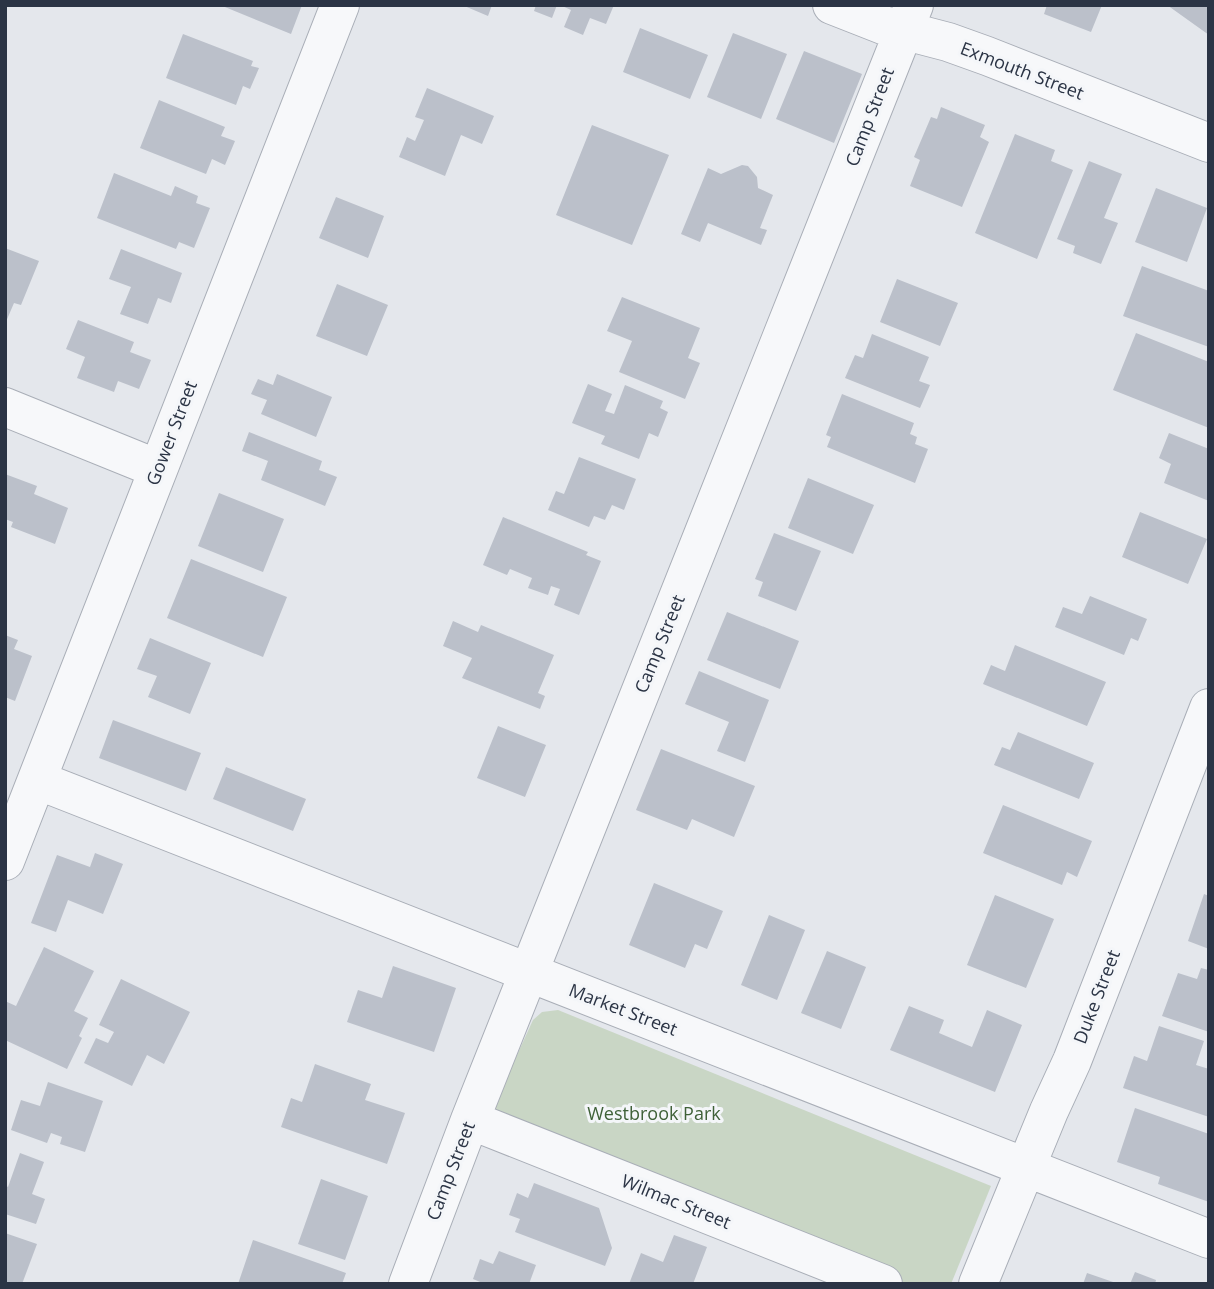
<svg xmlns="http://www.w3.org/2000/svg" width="1214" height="1289" font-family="'Open Sans',sans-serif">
	<rect width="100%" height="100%" fill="#e4e7ec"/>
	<!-- green -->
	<path fill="#c9d6c5" d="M558 1010 991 1186 951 1284H908L490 1114 533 1020 542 1012Z"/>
	<!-- building -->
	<path fill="#bbc0ca" d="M220 5H302L291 34Z
		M462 5H492L488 16Z
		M536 5H557L552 18 534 11Z
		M560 5H614L606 24 590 18 583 35 564 27 571 10Z
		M1047 5H1102L1091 32 1044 14Z
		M1167 5H1209V35Z
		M640 28 708 55 690 99 623 72Z
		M733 33 787 54 761 119 707 97Z
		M183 34 253 61 251 66 259 68 250 89 243 86 236 105 166 78Z
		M804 51 862 74 834 143 776 119Z
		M427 88 494 116 482 144 461 135 445 176 399 157 407 137 415 141 424 120 415 117Z
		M159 100 225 127 221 136 235 141 225 165 212 159 206 174 140 148Z
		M941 107 985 125 980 137 989 142 962 207 910 186 920 160 914 157 931 117 937 119Z
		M592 125 669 155 632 245 556 215Z
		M1015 134 1055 150 1051 161 1073 170 1037 259 975 233Z
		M1089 161 1122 174 1104 218 1118 223 1101 264 1073 253 1075 246 1057 239Z
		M742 165 748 166 757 177 758 188 773 195 760 228 767 230 761 245 708 223 700 242 681 234 708 168 721 174Z
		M114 173 171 196 175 186 198 196 196 203 210 208 194 248 179 242 176 249 97 218Z
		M1156 188 1207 208 1187 262 1135 242Z
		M336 197 384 216 368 258 319 238Z
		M5 248 39 261 21 305 14 303 5 324Z
		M121 249 182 273 171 303 158 298 148 324 120 314 131 287 109 279Z
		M1142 266 1209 291V347L1123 316Z
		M897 279 958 303 940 346 880 322Z
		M337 284 388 305 367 356 316 336Z
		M622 297 700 328 688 358 700 363 685 399 619 372 632 341 607 331Z
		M78 320 134 342 130 352 151 360 139 389 118 381 114 392 77 378 85 357 66 349Z
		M1136 333 1209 362V428L1113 390Z
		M872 334 929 357 919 381 930 385 920 408 845 378 855 355 863 358Z
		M277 374 332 397 316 437 261 414 267 400 251 394 258 379 273 385Z
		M588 384 612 394 605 411 614 414 625 385 663 401 660 408 668 412 658 437 649 433 639 459 601 444 605 436 572 423Z
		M842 394 914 423 910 434 917 437 915 444 928 449 915 483 827 447 831 437 826 435Z
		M249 432 322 461 319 470 337 477 325 506 261 480 268 461 242 451Z
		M1169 433 1209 449V501L1164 483 1171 464 1159 458Z
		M579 457 636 479 624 510 612 505 605 520 594 516 589 527 548 510 556 491 564 494Z
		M5 474 37 486 34 494 68 508 55 544 11 527 13 522 5 519Z
		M808 478 874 505 853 554 788 528Z
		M219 493 284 519 263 572 198 546Z
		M1140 512 1207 539 1188 584 1122 557Z
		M503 517 588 552 586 555 601 561 579 615 554 605 560 589 551 586 548 595 528 588 532 578 510 569 507 575 483 565Z
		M774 533 821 551 796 611 758 596 763 582 755 579Z
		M191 559 287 597 263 657 167 618Z
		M1090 596 1147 619 1138 641 1131 638 1124 655 1055 627 1063 607 1082 614Z
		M727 612 799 641 780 689 707 660Z
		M453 621 478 632 481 625 554 655 538 693 545 696 540 709 462 678 472 658 443 646Z
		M5 635 18 640 14 649 32 656 15 701 5 697Z
		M150 638 211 663 190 714 148 697 157 676 137 669Z
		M1015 645 1106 682 1087 726 983 684 991 665 1005 671Z
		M699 671 769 700 745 762 717 751 729 722 685 704Z
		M113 720 201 753 186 791 99 758Z
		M498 726 546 745 525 797 477 778Z
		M1018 732 1094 763 1079 799 994 765 1002 747 1010 750Z
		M661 749 755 786 734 837 692 819 687 830 636 810Z
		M226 767 306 799 293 831 213 799Z
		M1003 805 1092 841 1077 877 1067 872 1062 885 983 853Z
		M95 853 123 864 103 914 68 900 56 932 31 923 57 855 90 867Z
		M654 883 723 911 707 949 695 944 685 968 629 945Z
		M1204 894 1209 896V949L1188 941Z
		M995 895 1054 919 1026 988 967 965Z
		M769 915 805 930 777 1000 741 985Z
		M44 947 94 971 74 1011 88 1018 79 1036 82 1038 67 1069 5 1040V1001L16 1006Z
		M827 951 866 967 841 1029 801 1013Z
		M393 966 456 988 434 1052 347 1022 358 990 382 998Z
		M1201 968 1209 970V1032L1162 1016 1178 973 1197 979Z
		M121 979 190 1012 164 1064 147 1055 132 1086 84 1063 96 1038 108 1043 114 1032 99 1025Z
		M909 1006 944 1020 939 1033 972 1047 987 1010 1022 1025 995 1092 890 1050Z
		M1159 1026 1204 1041 1196 1065 1209 1069V1117L1123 1088 1134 1056 1147 1061Z
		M315 1064 371 1084 365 1100 405 1113 387 1164 281 1127 291 1098 302 1102Z
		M48 1082 103 1101 85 1152 60 1144 62 1137 51 1133 47 1143 11 1130 21 1100 40 1106Z
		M1135 1108 1209 1134V1202L1158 1184 1160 1177 1117 1162Z
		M20 1153 44 1162 32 1194 45 1199 36 1224 5 1214V1185L8 1187Z
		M321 1179 368 1196 345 1260 298 1244Z
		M534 1183 599 1208 612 1248 605 1266 515 1232 520 1219 509 1215 517 1193 528 1198Z
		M5 1233 37 1244 22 1284H5Z
		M674 1235 707 1247 693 1284H629L641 1253 663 1262Z
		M253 1240 346 1273 342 1284H238Z
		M499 1251 536 1265 529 1284H485L473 1279 480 1259 493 1264Z
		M1135 1272 1156 1280 1155 1284H1130Z
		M1087 1273 1116 1283V1284H1083Z"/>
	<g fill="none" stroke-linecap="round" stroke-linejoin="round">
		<!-- minor casing -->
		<g stroke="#a9aeb7" stroke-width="40">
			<path id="minor" d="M832 5 883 25 948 42 987 56 1209 143
				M5 407 158 469
				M37 780 1209 1239
				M5 861 340 5
				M470 1120 883 1284
				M408 1284 470 1120 914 5
				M978 1284 1049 1111 1072 1061 1209 708"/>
		</g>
		<!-- minor -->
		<use href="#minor" stroke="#f7f8fa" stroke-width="38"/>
	</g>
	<g text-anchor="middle" stroke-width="6" stroke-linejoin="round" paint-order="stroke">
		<!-- street labels -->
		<g font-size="18" fill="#2b3445" stroke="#f4f6f9">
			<text transform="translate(1022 71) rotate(21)" y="6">Exmouth Street</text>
			<text transform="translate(870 117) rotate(-69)" y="6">Camp Street</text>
			<text transform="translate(172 433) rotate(-69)" y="6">Gower Street</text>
			<text transform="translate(660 644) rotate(-68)" y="6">Camp Street</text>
			<text transform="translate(1097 997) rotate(-69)" y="6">Duke Street</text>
			<text transform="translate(623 1010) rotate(21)" y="6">Market Street</text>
			<text transform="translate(451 1171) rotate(-69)" y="6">Camp Street</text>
			<text transform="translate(676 1202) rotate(22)" y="6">Wilmac Street</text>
		</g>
		<!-- park labels -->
		<g font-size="18" fill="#3f6138" stroke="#f4f6f9">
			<text x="654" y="1120">Westbrook Park</text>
		</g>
	</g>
	<!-- border -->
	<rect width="1214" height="1289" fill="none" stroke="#2b3445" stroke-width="14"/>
</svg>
